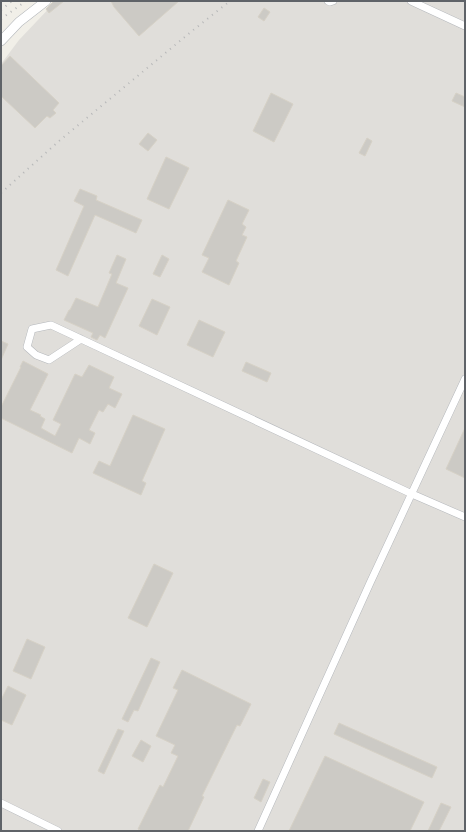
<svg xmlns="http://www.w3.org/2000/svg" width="466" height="832" font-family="Figtree,sans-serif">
	<rect width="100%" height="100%" fill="#f1efe8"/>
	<!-- industrial -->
	<path fill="#e0deda" d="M56 1H465V831H1V64L19 40Z"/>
	<!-- building -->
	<path fill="#cccac5" stroke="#d6d1c6" d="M54 1H64L49 13 46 9Z
		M111 1H179L139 36 114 7Z
		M264 8 270 12 264 21 258 17Z
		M10 56 59 103 53 110 56 113 50 118 47 116 35 128 1 96V66Z
		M271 93 293 104 274 142 253 131Z
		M456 93 465 97V107L452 101Z
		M148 133 157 140 148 151 139 144Z
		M367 138 372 141 365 156 359 153Z
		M166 157 189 168 169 209 147 199Z
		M80 189 97 196 96 200 142 220 136 233 95 215 68 276 56 270 84 206 74 201Z
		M228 200 249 210 242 224 246 227 242 235 247 237 236 261 239 263 229 285 202 272 209 258 202 255Z
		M117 255 126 259 116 283 128 288 105 338 100 335 97 340 91 337 93 333 64 320 69 310H70L76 298 98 307 112 274 109 273Z
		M162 255 169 259 160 277 153 274Z
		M152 299 170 307 157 335 139 326Z
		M199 320 225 332 213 357 187 345Z
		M1 341 8 344 1 360Z
		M23 361 48 374 30 410 41 415 40 416 45 419 41 428 55 436 61 424 53 420 75 374 82 377 89 365 114 377 109 388 122 394 115 408 108 404 103 412 99 410 89 430 95 433 90 444 79 438 72 453 1 418V407L21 367H20Z
		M246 362 271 373 267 382 242 371Z
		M133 415 165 429 142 481 146 483 141 495 93 473 99 461 110 466Z
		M465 428V478L446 469Z
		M154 564 173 573 147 627 128 618Z
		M27 639 45 647 31 679 13 671Z
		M151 658 160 662 138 711 134 710 128 722 122 719Z
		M182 670 251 704 240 726 237 725 202 796 204 797 188 831H142L138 829 160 785 163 787 178 756 171 753 175 745 156 736 178 690 173 688Z
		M8 686 26 695 12 725 1 720V700Z
		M339 723 437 767 432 778 334 734Z
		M118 729 124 731 104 774 98 771Z
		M141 740 151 746 143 762 132 756Z
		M325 756 424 802 410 831H289Z
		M263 779 270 782 261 802 254 798Z
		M441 803 451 807 439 831H428Z"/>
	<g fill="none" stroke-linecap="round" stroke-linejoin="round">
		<!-- minor casing -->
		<g stroke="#b5b8bc" stroke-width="8">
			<path id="minor" d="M328 1 330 2 333 1
				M411 1 465 26
				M81 339 49 360 36 355 27 347 32 329 51 325 81 339 412 494 465 517
				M1 803 58 831
				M258 831 370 583 465 379"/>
		</g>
		<!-- tertiary casing -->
		<g stroke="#b5b8bc" stroke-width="10">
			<path id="tertiary" d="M1 41 19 22 46 1"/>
		</g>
		<!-- minor -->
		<use href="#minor" stroke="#fff" stroke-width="7"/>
		<!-- tertiary -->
		<use href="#tertiary" stroke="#fff" stroke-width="9"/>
		<!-- rail -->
		<path stroke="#b6b7b8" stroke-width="2" stroke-dasharray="1 5" stroke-linecap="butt" d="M1 10 12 1
			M1 19 26 1
			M1 193 59 141 192 31 230 1"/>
	</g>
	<!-- border -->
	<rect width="466" height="832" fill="none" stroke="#5f6368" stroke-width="4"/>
</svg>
